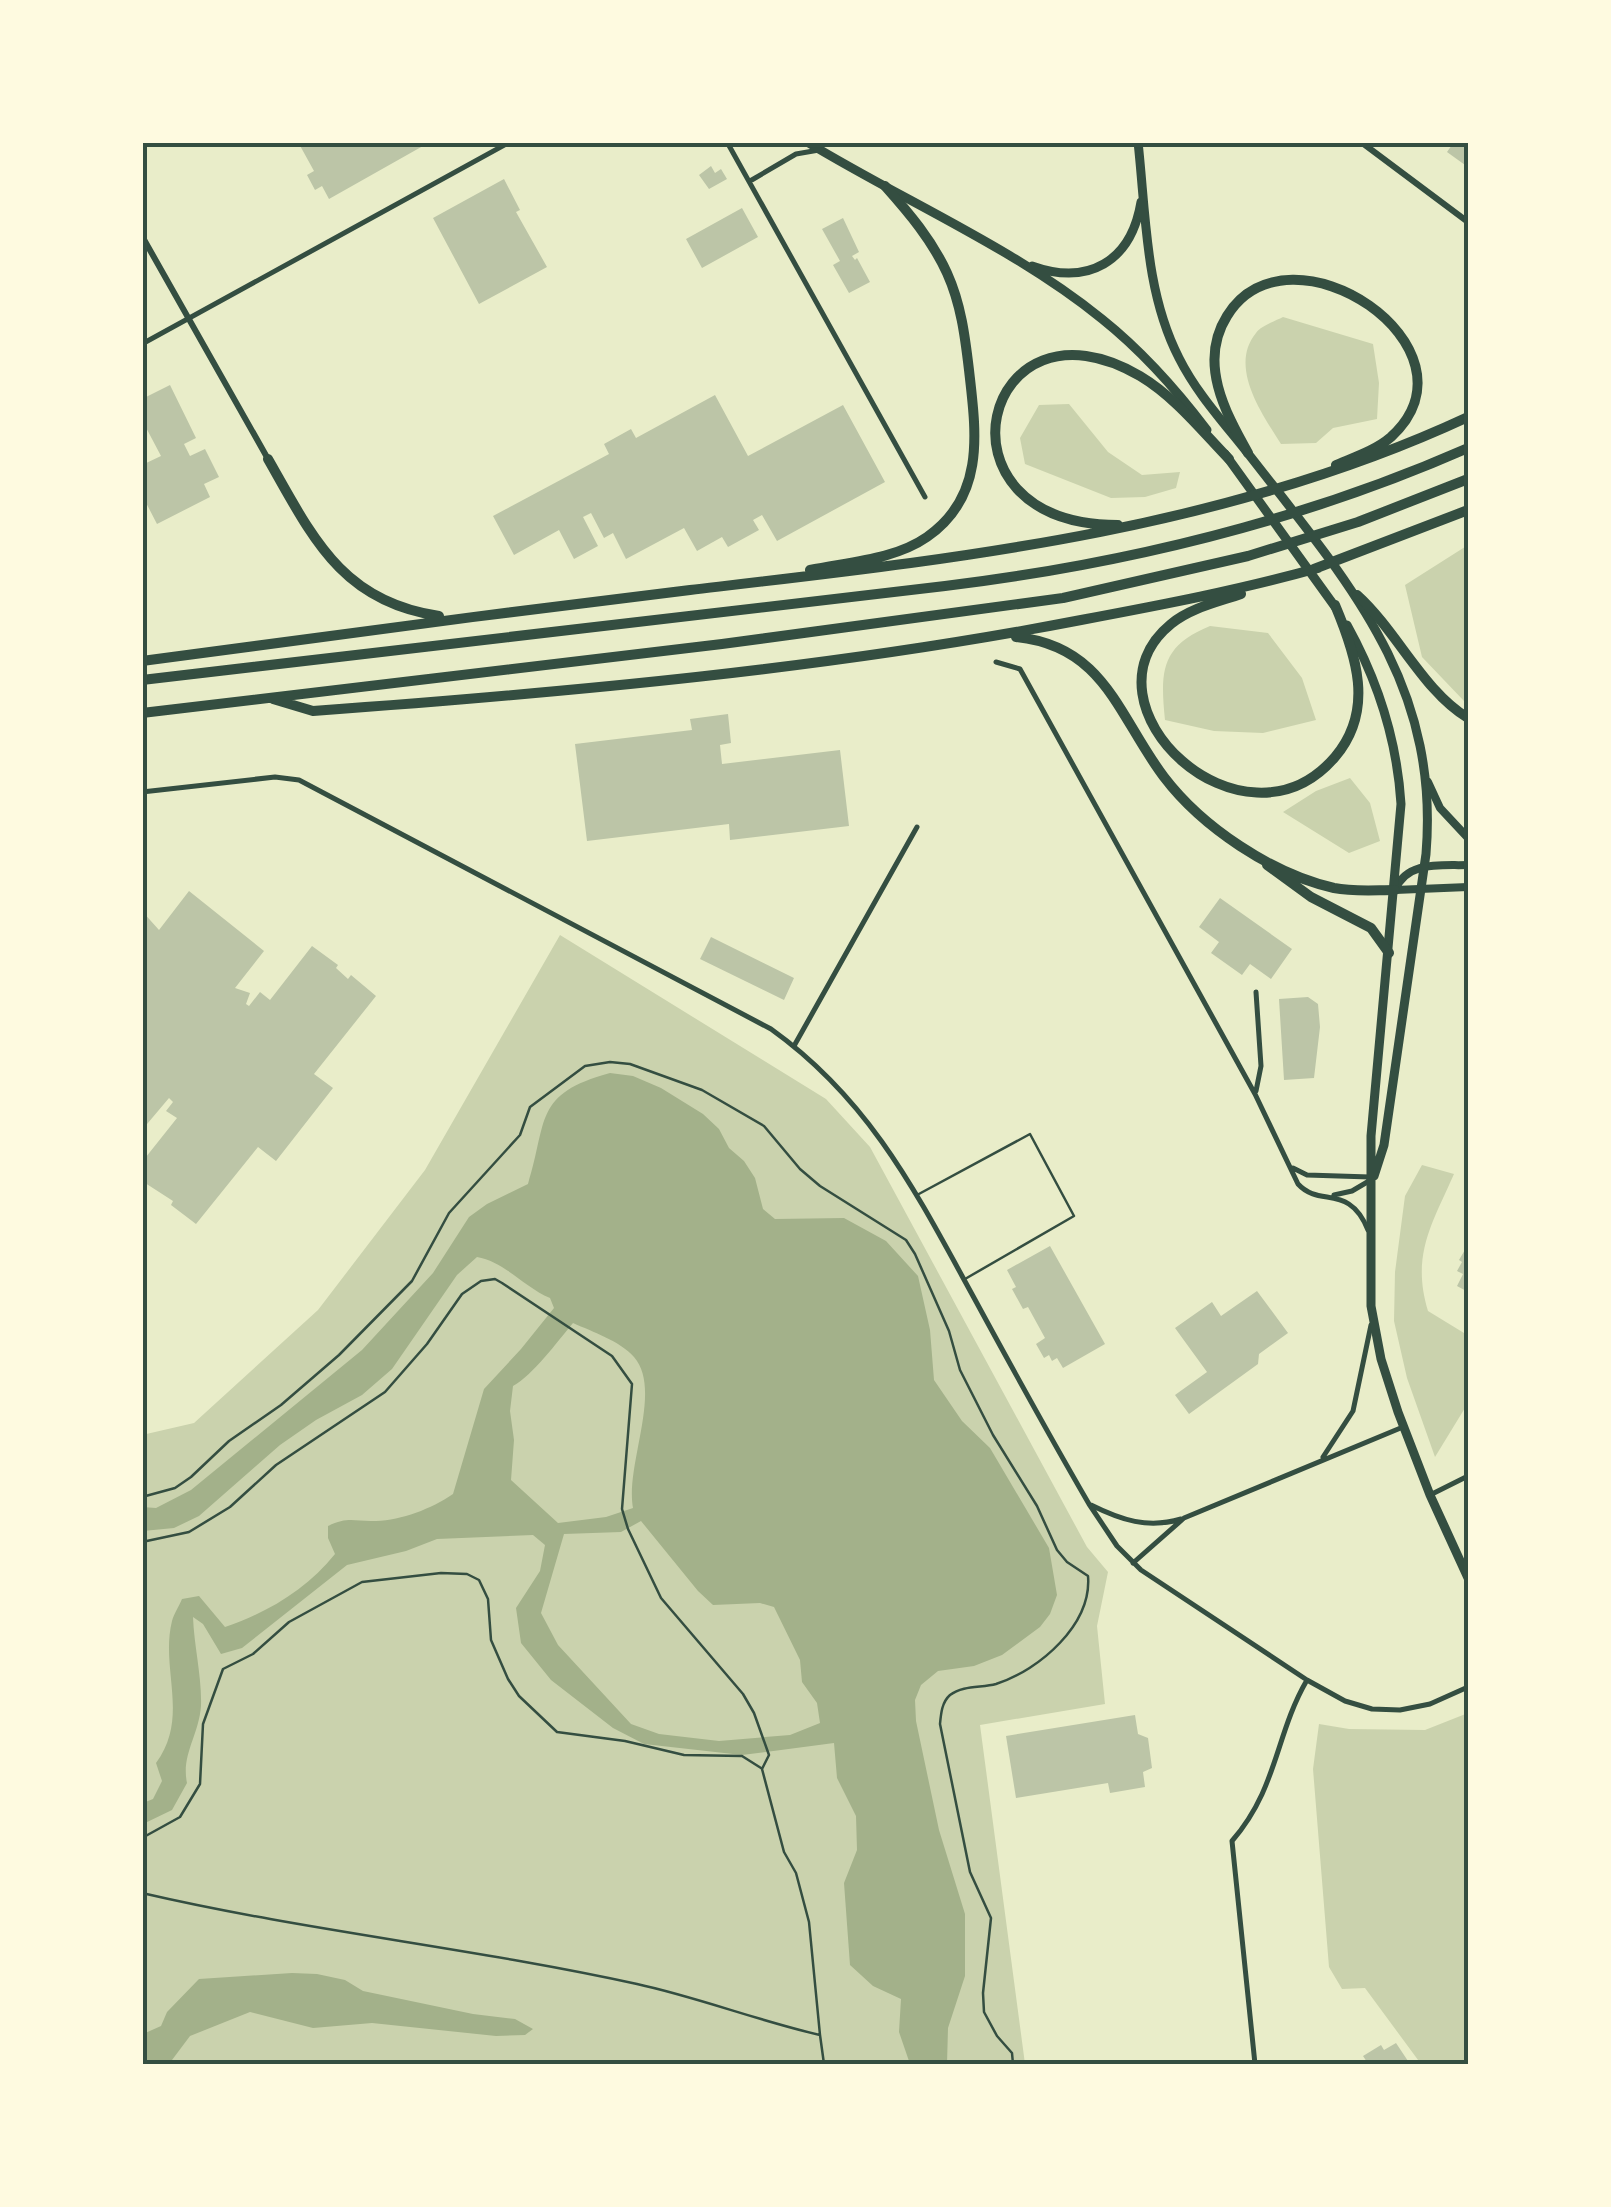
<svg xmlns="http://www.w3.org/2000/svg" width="1611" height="2207" font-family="'Varela Round',sans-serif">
	<rect width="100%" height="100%" fill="#e9edc9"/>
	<!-- green -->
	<path fill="#cad2ad" d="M1283 317 1373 344 1379 383 1377 419 1333 428 1316 443 1281 444C1263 415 1228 367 1256 333 1261 326 1275 321 1283 317Z
		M1069 404 1108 452 1142 475 1180 472 1176 488 1145 497 1111 498 1025 464 1020 438 1039 405Z
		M1468 545V701H1464L1422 657 1405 585Z
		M1210 626 1268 633 1302 678 1316 720 1263 733 1214 731 1165 720C1160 671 1161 646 1210 626Z
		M1350 778 1370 803 1380 841 1349 853 1283 812 1316 791Z
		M560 935 826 1099 870 1147 1087 1547 1108 1572 1097 1626 1105 1704 980 1725 1025 2064H143L142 1435 194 1423 318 1310 425 1170Z
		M1422 1165 1454 1174C1432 1224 1411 1255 1428 1311L1464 1333 1468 1332V1403L1435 1457 1407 1378 1394 1321 1395 1272 1405 1196Z
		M1468 1713V2064H1421L1365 1988 1342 1989 1329 1967 1313 1769 1319 1724 1349 1729 1425 1730Z"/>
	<!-- water -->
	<path fill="#a3b18a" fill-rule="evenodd" d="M610 1073 633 1076 661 1088 703 1114 719 1129 729 1148 744 1161 755 1178 763 1209 775 1219 844 1218 886 1241 918 1276 930 1330 934 1380 962 1421 990 1448 1049 1548 1057 1595 1050 1614 1040 1627 1002 1655 974 1666 938 1671 921 1685 915 1700 916 1721 939 1830 965 1914V1976L948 2028 947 2064H910L899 2032 901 1999 873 1986 850 1965 844 1883 857 1850 856 1816 837 1778 834 1743 742 1755 644 1744 613 1728 551 1680 521 1643 516 1608 540 1571 545 1545 533 1535 437 1539 406 1551 347 1565 242 1648 221 1654 203 1624 193 1617C194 1646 202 1677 201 1706 199 1735 181 1755 187 1783L172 1810 143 1824V1803L153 1799 162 1781 156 1763C190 1717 160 1669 172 1621 174 1614 179 1606 182 1599L199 1596 225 1627C267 1613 307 1589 335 1554L328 1538V1526C349 1516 355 1522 376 1521 402 1520 431 1509 453 1494L484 1389 521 1349 554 1308 550 1298C524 1287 505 1262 477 1257L457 1275 392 1369 362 1395 316 1420 280 1445 199 1516 174 1528 143 1531 142 1507 156 1508 191 1490 362 1350 433 1273 469 1217 487 1204 528 1184C548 1120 533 1094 610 1073ZM573 1323C593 1332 620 1341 634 1357 663 1390 625 1465 633 1508L606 1517 558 1523 511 1480 514 1440 510 1411 513 1386C533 1375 557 1342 573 1323ZM641 1521 698 1591 713 1605 760 1603 774 1607 800 1660 802 1682 817 1703 820 1723 790 1735 719 1741 659 1734 631 1724 558 1645 541 1613 564 1534 621 1532Z
		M292 1973 317 1974 345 1980 363 1991 473 2014 515 2019 533 2029 525 2035 496 2036 372 2023 313 2028 250 2012 190 2036 169 2064H143V2034L161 2026 167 2012 199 1979Z"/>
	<!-- building -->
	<path fill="#bcc5a7" d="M298 142H430L329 199 322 186 315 190 307 175 314 171Z
		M1454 142H1468V159L1465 165 1447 152Z
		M711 166 715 173 721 169 727 179 709 189 699 175Z
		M504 179 520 210 516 212 547 267 479 304 433 218Z
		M742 208 758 237 702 268 686 239Z
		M843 218 859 252 852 256 855 260 857 258 870 282 849 293 833 265 840 261 822 229Z
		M170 385 196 438 184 444 190 456 205 449 219 477 204 484 210 497 157 524 142 495V465L161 456 142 420V399Z
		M715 395 748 456 843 405 885 482 777 541 762 515 753 520 759 530 728 547 722 537 697 551 684 528 626 559 613 533 604 538 591 513 583 517 598 546 574 559 559 530 514 555 493 516 609 454 604 444 631 429 636 438Z
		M728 714 731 743 720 745 722 764 840 750 849 826 730 840 729 824 587 841 575 744 692 730 690 719Z
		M189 891 264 951 235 988 250 993 246 1004 249 1006 260 992 270 1000 312 946 338 965 336 968 348 979 351 975 376 996 314 1074 333 1088 276 1161 258 1147 196 1224 171 1205 173 1201 142 1181V1162L177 1118 166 1111 173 1102 169 1098 142 1130V911L159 930Z
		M1220 898 1292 949 1271 979 1250 964 1242 975 1211 953 1219 942 1199 927Z
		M711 937 794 978 784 1000 700 959Z
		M1308 997 1318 1004 1320 1027 1314 1078 1284 1080 1279 999Z
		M1050 1246 1105 1344 1063 1368 1057 1358 1052 1361 1049 1355 1044 1358 1036 1344 1045 1338 1028 1307 1023 1309 1012 1289 1016 1287 1007 1270Z
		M1466 1248 1468 1249V1292L1457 1286 1463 1274 1457 1271 1462 1262 1459 1260Z
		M1257 1291 1288 1333 1259 1354 1258 1364 1189 1414 1175 1395 1207 1372 1175 1328 1212 1302 1221 1316Z
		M1135 1715 1138 1734 1148 1738 1152 1768 1143 1772 1145 1787 1110 1793 1108 1783 1016 1798 1006 1736Z
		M1396 2043 1410 2064H1363L1367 2062 1363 2056 1381 2045 1384 2050Z"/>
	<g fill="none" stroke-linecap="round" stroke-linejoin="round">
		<!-- path -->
		<path stroke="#344e41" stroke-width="2.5" d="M142 1497 175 1488 191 1477 229 1441 281 1405 339 1355 412 1281 449 1213 520 1135 530 1107 585 1066 610 1062 630 1064 702 1090 764 1126 800 1169 820 1186 906 1240 915 1254 949 1331 960 1370 993 1435 1037 1506 1057 1550 1067 1562 1088 1576C1092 1624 1040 1670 996 1684 982 1688 963 1685 950 1695 942 1702 941 1713 940 1724L970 1872 991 1918 983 1993 984 2012 997 2036 1012 2053 1013 2064
			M142 1542 189 1532 230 1507 276 1465 385 1392 427 1344 462 1294 481 1281 495 1279 502 1283 612 1356 632 1384 622 1509 628 1529 661 1598 743 1694 754 1713 769 1755 762 1769 784 1852 796 1873 809 1922 820 2035
			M142 1838 180 1817 200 1784 203 1724 223 1669 253 1654 289 1622 362 1582 441 1573 467 1574 479 1580 488 1599 491 1640 508 1679 519 1696 557 1732 625 1741 684 1755 742 1756 761 1768
			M142 1893C306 1931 473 1948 637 1984 697 1997 759 2021 820 2035L824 2064"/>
		<!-- service -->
		<path stroke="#344e41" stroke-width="2.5" d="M917 1195 1030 1134 1074 1216 965 1279"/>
		<!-- minor -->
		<path stroke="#344e41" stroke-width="5" d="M727 142 925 497
			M750 181 796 154 819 150
			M142 344 510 142
			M996 662 1020 669 1255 1094 1298 1184C1320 1208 1349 1183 1368 1230
			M142 792 275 777 299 780 771 1029C870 1100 916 1192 973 1296 1011 1366 1049 1435 1089 1504L1117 1546 1141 1570 1307 1680 1345 1701 1372 1709 1400 1710 1430 1704 1468 1687
			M794 1046 917 827
			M1256 1091 1261 1066 1256 992
			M1293 1168 1307 1175 1370 1177
			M1334 1195 1352 1191 1369 1181
			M1323 1457 1353 1411 1371 1325
			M1430 1495 1468 1476
			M1091 1505C1121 1520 1148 1529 1181 1519
			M1133 1563 1184 1518 1403 1427
			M1255 2064 1232 1841C1278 1788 1275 1735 1307 1680"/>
		<!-- tertiary -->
		<path stroke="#344e41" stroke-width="6" d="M1361 142 1468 222
			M142 236 268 459"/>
		<!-- secondary -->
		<path stroke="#344e41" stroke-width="8" d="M1428 782 1440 808 1468 838
			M1395 890C1407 860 1442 866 1468 865
			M1395 890 1468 887"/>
		<!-- primary -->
		<path stroke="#344e41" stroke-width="9" d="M807 142C904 201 1013 247 1102 319 1142 351 1176 389 1207 430
			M1138 142C1146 214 1145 292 1179 358 1197 394 1225 424 1250 456 1348 582 1440 683 1426 854L1384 1145 1374 1176
			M1032 266C1088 286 1131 262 1141 202
			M1225 454 1336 608
			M1347 625C1378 681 1397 740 1401 804L1371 1136V1306L1381 1359 1398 1412 1430 1495 1468 1578"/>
		<!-- motorway -->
		<path stroke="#344e41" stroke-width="10" d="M1248 453C1225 412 1198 362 1227 316 1289 215 1489 348 1391 437 1376 450 1355 457 1336 465
			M268 459C312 536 341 602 439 616
			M1118 525C923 525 983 284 1140 376 1175 397 1201 430 1229 459
			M1314 569 1468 510
			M810 570C848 562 894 560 927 537 986 496 976 432 969 370 965 336 961 304 947 273 932 240 909 213 885 186
			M1241 594C1218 602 1190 608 1171 624 1073 704 1243 864 1335 757 1375 710 1356 655 1335 605
			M1357 595C1397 631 1423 691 1468 718
			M1016 637C1105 646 1118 716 1164 777 1202 827 1272 874 1334 888 1354 892 1375 890 1395 890
			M142 661C325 636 507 612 690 590 955 559 1223 531 1468 417
			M142 680 945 586C1125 564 1302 521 1468 448
			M273 699 313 711C571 692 827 669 1081 620 1161 605 1240 590 1318 568
			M142 713 722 644 1063 598 1248 556 1358 522 1468 479
			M1267 865 1311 897 1371 928 1389 953"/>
	</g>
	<!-- border -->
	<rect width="1611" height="2207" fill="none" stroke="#fefae0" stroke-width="290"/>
	<rect x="145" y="145" width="1321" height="1917" fill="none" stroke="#344e41" stroke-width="4"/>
</svg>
